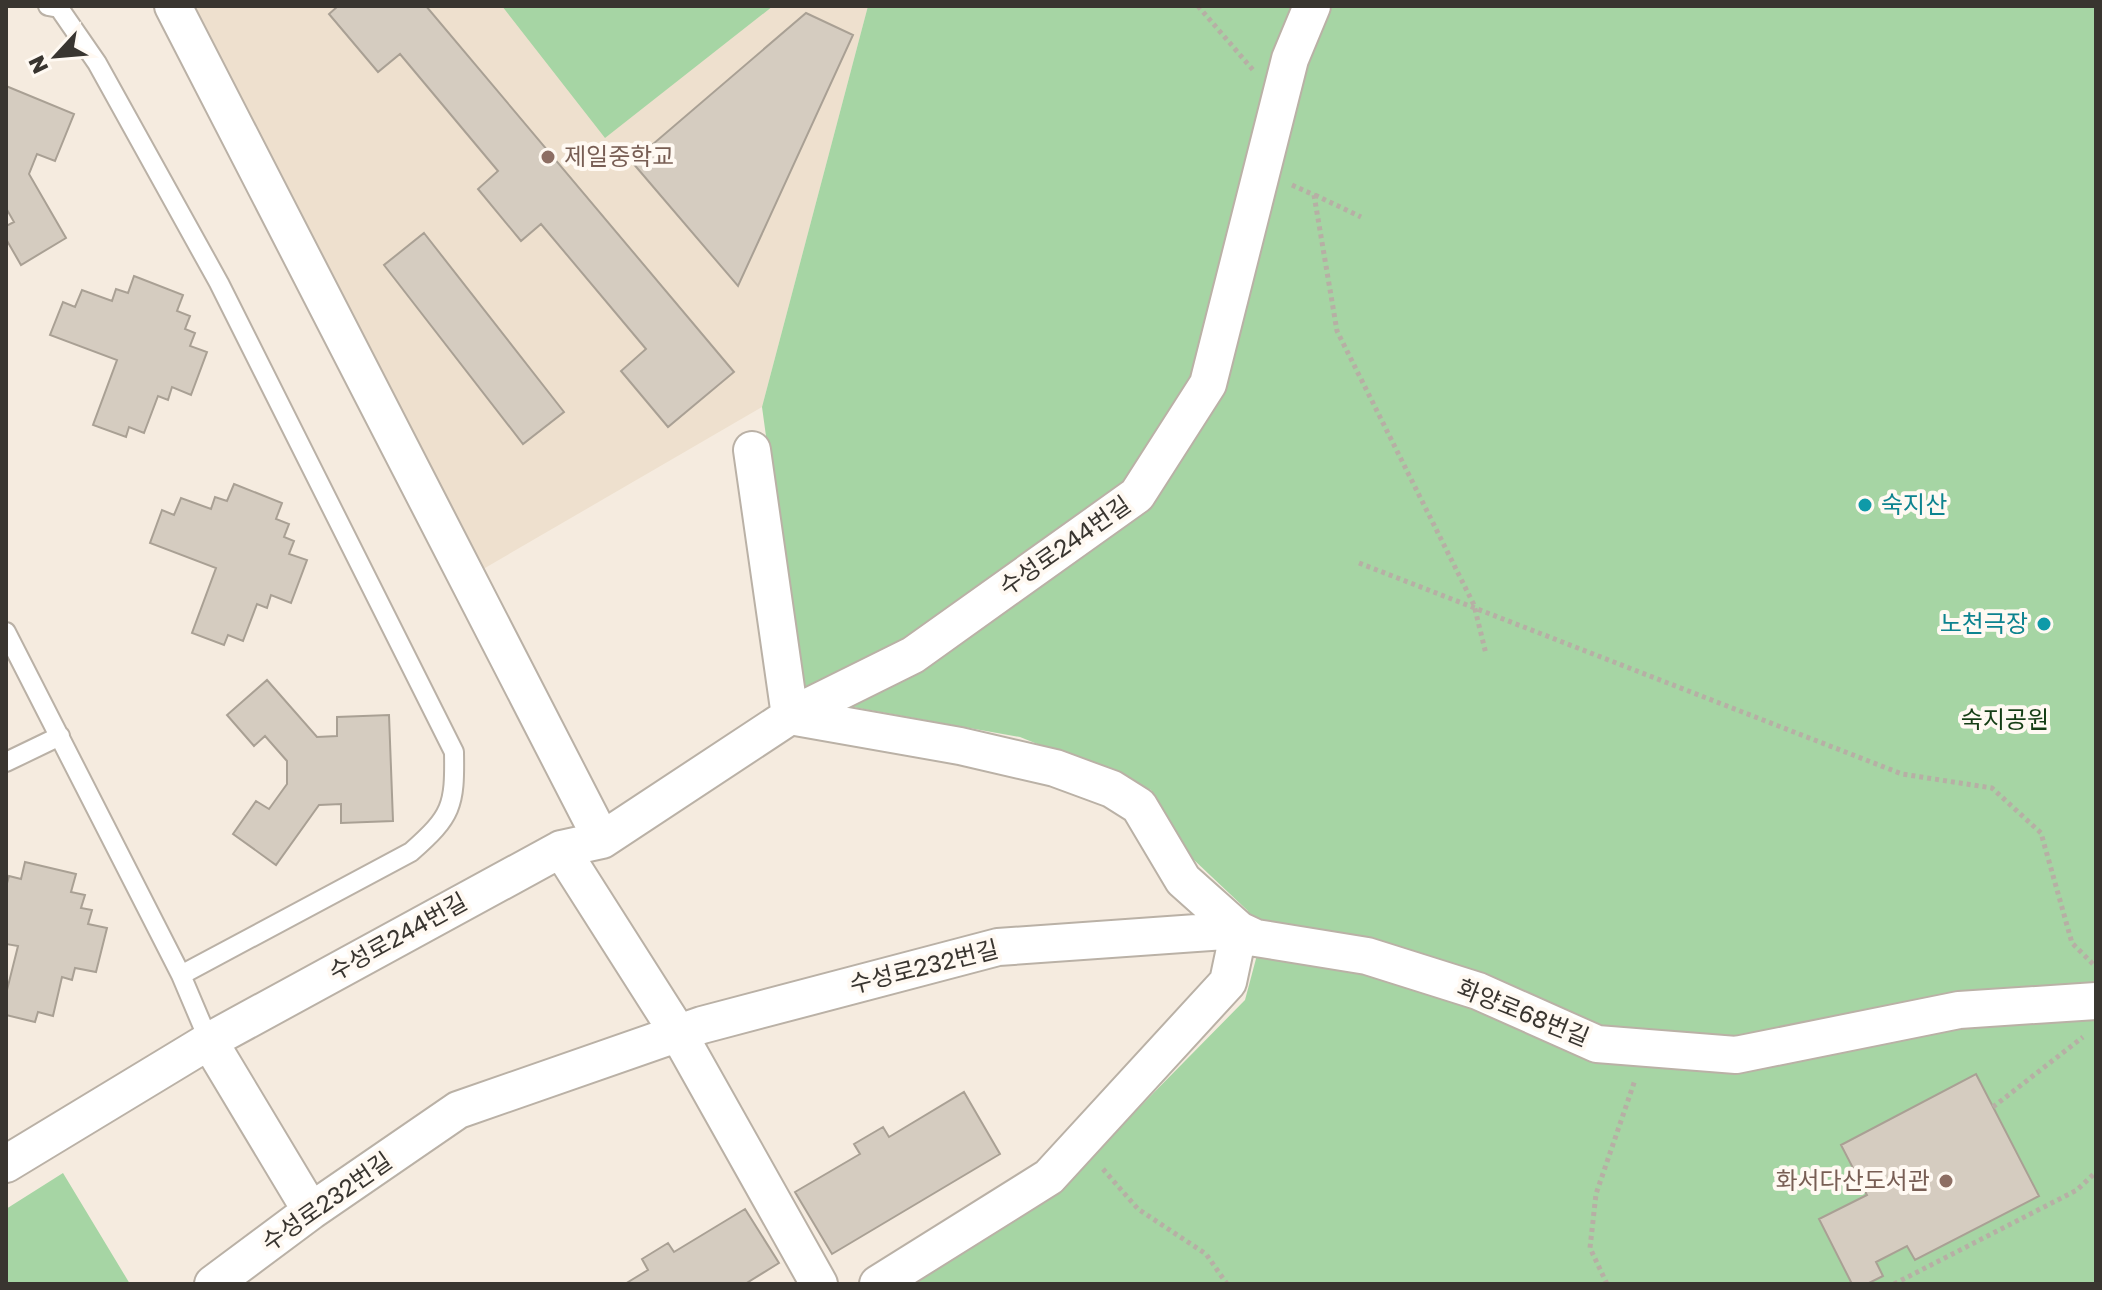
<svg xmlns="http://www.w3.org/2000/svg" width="2102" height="1290" font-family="'Golos Text','Noto Sans KR',sans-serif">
	<rect width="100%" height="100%" fill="#f5ebdf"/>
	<!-- built -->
	<path fill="#eee0ce" d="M188 6H868L762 407 478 572 340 291Z"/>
	<!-- green -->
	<path fill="#a6d5a4" d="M502 6H773L605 138Z
		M868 6H2096V1284H908L1061 1187 1245 1000 1257 955 1248 911 1193 859 1151 790 1020 737 802 698 762 407Z
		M63 1173 130 1284H6V1209Z"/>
	<!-- building -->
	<path fill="#d5ccc0" stroke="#a9a094" stroke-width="2" d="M338 6H426L734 372 668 427 621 371 646 349 541 224 521 241 478 189 498 171 400 54 378 72 329 14Z
		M806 13 853 35 738 286 632 162Z
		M6 86 74 114 55 161 37 154 29 174 66 238 21 265 6 239V226L14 222 6 208Z
		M424 233 564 412 523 444 384 265Z
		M134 276 183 295 177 311 190 316 185 329 195 333 190 346 207 352 191 395 172 387 168 400 158 396 144 433 129 427 126 437 93 425 117 360 50 335 63 302 75 307 82 290 112 301 116 289 128 293Z
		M234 484 282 503 276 519 289 524 284 537 294 541 289 554 307 560 291 603 271 595 267 608 257 604 243 641 228 635 224 645 192 633 216 568 150 543 162 510 174 515 181 498 211 509 215 497 227 501Z
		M267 680 317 737 337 736V717L389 715 393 821 341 823V804L319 805 276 865 233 834 256 801 269 809 287 784V761L265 736 254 746 227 715Z
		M25 862 76 874 71 892 85 895 81 908 92 910 88 924 107 928 96 972 75 968 72 980 62 977 53 1016 38 1012 35 1022 6 1015V994L18 946 6 944V887L9 876 21 879Z
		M1976 1074 2039 1196 1915 1260 1907 1246 1876 1262 1883 1276 1867 1284H1852L1819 1219 1867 1195 1841 1145Z
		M964 1092 1000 1154 832 1254 795 1192 860 1154 854 1144 883 1127 889 1137Z
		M745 1209 779 1263 745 1284H625L648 1270 642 1259 668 1243 674 1252Z"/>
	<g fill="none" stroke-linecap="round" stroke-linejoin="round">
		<!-- service casing -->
		<g stroke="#bab1a6" stroke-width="22">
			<path id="service" d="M48 6 59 8 97 63 219 283 454 752C455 806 452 816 411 852L181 975
				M6 632 181 975 209 1041
				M6 762 60 736"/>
		</g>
		<!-- minor casing -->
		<g stroke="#bab1a6" stroke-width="40">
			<path id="minor" d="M173 6 602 840
				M752 450 790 716 960 746 1055 768 1112 789 1139 806 1183 880 1239 930 1256 938 1367 956 1478 991 1597 1044 1736 1055 1959 1010 2096 1001
				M561 849 678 1033 819 1284
				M209 1041 311 1211
				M6 1164 209 1041 561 849 602 840 790 716 913 655 1137 495 1208 384 1290 59 1312 6
				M213 1284 311 1211 458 1110 702 1025 998 947 1239 930
				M878 1284 1049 1177 1228 982 1239 930"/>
		</g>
		<!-- path -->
		<path stroke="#b7afa5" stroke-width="5" stroke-dasharray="4 4" stroke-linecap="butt" d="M1198 6 1253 70
			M1292 185 1314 195 1337 331 1474 605 1486 654
			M1315 195 1361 217
			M1359 563 1902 774 1992 788 2041 833 2072 943 2095 966
			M1993 1107 2083 1037
			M1103 1169 1138 1209 1206 1254 1227 1284
			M1607 1284 1590 1248 1596 1194 1635 1080
			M1894 1284 2077 1190 2096 1172"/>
		<!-- service -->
		<use href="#service" stroke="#fff" stroke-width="18"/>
		<!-- minor -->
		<use href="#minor" stroke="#fff" stroke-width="36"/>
	</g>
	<!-- markers -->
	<g fill="#8d6e63" stroke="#fff9f2" stroke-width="3">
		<circle cx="548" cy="157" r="8"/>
		<circle cx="1946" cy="1181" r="8"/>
	</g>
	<g fill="#0f9aa8" stroke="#fff9f2" stroke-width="3">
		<circle cx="1865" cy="505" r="8"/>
		<circle cx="2044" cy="624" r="8"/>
	</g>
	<g text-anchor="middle" stroke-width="8" stroke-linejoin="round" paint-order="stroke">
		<!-- education labels -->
		<g font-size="24" fill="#785e54" stroke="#fff9f2" text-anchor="start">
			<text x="564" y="165">제일중학교</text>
			<text x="1930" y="1189" text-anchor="end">화서다산도서관</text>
		</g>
		<!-- culture labels -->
		<g font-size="24" fill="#0d838f" stroke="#fff9f2" text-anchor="start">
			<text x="1881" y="513">숙지산</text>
			<text x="2028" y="632" text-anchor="end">노천극장</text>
		</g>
		<!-- street labels -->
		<g font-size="24" fill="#393530" stroke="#fff9f2">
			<text transform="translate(1065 546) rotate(-35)" y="8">수성로244번길</text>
			<text transform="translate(398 937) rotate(-29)" y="8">수성로244번길</text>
			<text transform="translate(924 967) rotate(-14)" y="8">수성로232번길</text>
			<text transform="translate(1523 1013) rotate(22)" y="8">화양로68번길</text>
			<text transform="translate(327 1202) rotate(-35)" y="8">수성로232번길</text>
		</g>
		<!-- park labels -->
		<g font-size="24" fill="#143d14" stroke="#fff9f2">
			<text x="2005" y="728">숙지공원</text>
		</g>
	</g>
	<!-- border -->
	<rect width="2102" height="1290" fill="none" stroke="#393530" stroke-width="16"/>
	<!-- north arrow -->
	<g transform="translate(56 56) rotate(244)" stroke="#fff9f2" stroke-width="6" paint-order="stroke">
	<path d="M0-6L14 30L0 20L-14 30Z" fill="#393530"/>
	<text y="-12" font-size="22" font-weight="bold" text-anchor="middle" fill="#393530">N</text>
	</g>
</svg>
